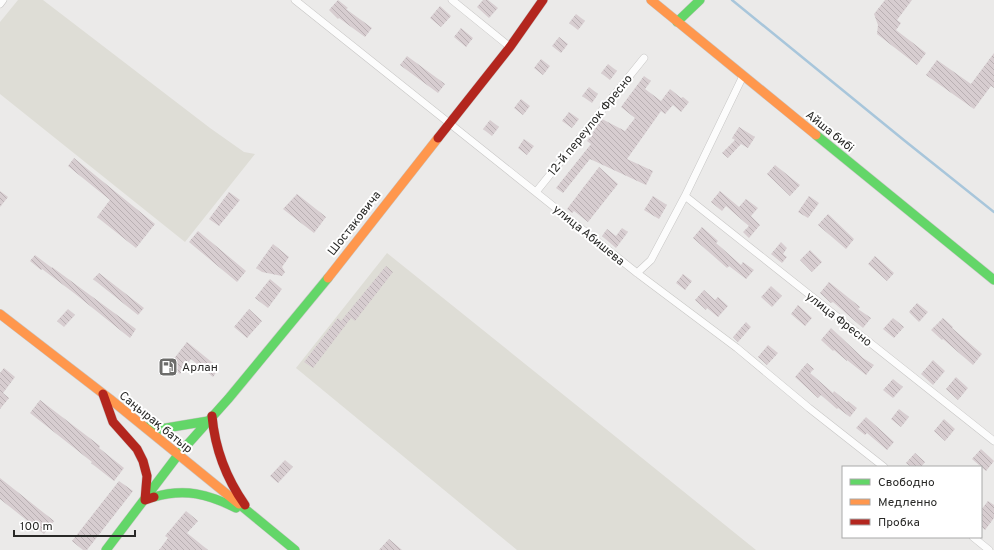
<svg xmlns="http://www.w3.org/2000/svg" width="994" height="550" font-family="Overpass,sans-serif">
	<defs>
		<pattern id="building-back-hatch" width="6" height="6" patternUnits="userSpaceOnUse"><rect width="6" height="6" fill="#d7cdd0"/><path d="M-1 5l2 2M0 0l6 6M5-1l2 2" fill="none" stroke="#b9b0b3"/></pattern>
	</defs>
	<rect width="100%" height="100%" fill="#ebeae9"/>
	<!-- built -->
	<path fill="#deddd6" d="M18 0H43L210 128 244 152 255 154 185 242 0 94V22Z
		M387 253 616 437 756 550H517L296 368Z"/>
	<g fill="none" stroke-linecap="round" stroke-linejoin="round">
		<!-- stream -->
		<path stroke="#a8c6db" stroke-width="2.5" d="M732 0 905 141 994 212"/>
	</g>
	<!-- building -->
	<path fill="url(#building-back-hatch)" d="M338 0 348 8 346 9 372 28 365 37 339 18 338 19 329 10Z
		M483 0H488L498 8 489 18 477 7Z
		M885 0H912L897 20 901 23 896 30 926 53 917 65 877 34 878 25 874 14Z
		M440 6 451 16 441 27 430 18Z
		M576 14 585 21 578 30 569 23Z
		M461 28 473 38 466 47 454 37Z
		M559 37 568 44 561 53 552 46Z
		M994 53V88L991 86 974 109 926 75 937 60 971 84Z
		M407 56 445 84 438 93 400 65Z
		M541 59 550 66 543 75 534 68Z
		M608 64 617 71 610 80 601 73Z
		M644 76 651 81 645 89 661 101 670 89 681 98 683 97 689 102 681 112 673 105 665 114 661 111 627 159 653 171 646 185 590 159 563 193 556 188 591 144 587 141 602 119 625 131 635 118 621 107Z
		M589 87 598 94 592 103 582 96Z
		M521 99 530 106 523 115 514 108Z
		M569 112 579 119 572 128 562 121Z
		M490 120 499 127 492 136 483 129Z
		M739 127 755 137 748 148 741 144 728 158 722 153 735 140 732 138Z
		M524 139 534 146 527 155 518 148Z
		M74 158 155 224 136 248 97 217 110 200 68 166Z
		M775 165 800 185 790 196 767 174Z
		M599 167 618 184 588 222 574 211 572 213 567 209Z
		M0 191 8 197 0 207Z
		M720 191 739 207 746 199 758 208 751 216 760 225 749 238 743 232 749 226 726 206 722 211 711 202Z
		M229 192 240 200 219 226 209 219Z
		M297 194 326 217 314 233 283 209Z
		M653 196 667 205 659 219 644 210Z
		M809 196 819 203 808 218 798 212Z
		M828 214 854 239 846 249 818 225Z
		M702 227 718 241 716 243 741 265 743 262 754 270 746 279 729 266 727 268 693 238Z
		M622 228 628 232 616 248 602 236 607 229 616 236Z
		M198 231 246 271 237 282 189 242Z
		M781 242 787 248 783 254 787 257 782 263 771 254Z
		M273 244 289 257 282 267 285 272 282 276 262 272 256 268Z
		M810 250 822 262 812 272 800 260Z
		M35 255 52 268V267L136 329 130 338 74 293 42 269 41 270 30 261Z
		M875 256 894 273 887 281 868 264Z
		M386 266 393 272 355 321 351 318 313 368 304 362 338 318 341 321Z
		M99 273 144 308 138 315 93 279Z
		M683 274 692 281 685 290 676 283Z
		M270 279 282 289 268 308 255 298Z
		M829 282 860 307 858 309 871 318 863 328 833 302 831 303 820 293Z
		M771 286 782 296 772 307 761 297Z
		M704 290 715 300 718 297 728 306 718 317 707 308 706 310 695 300Z
		M917 303 928 312 919 322 909 312Z
		M798 305 812 318 805 326 791 314Z
		M68 309 75 315 64 327 57 321Z
		M249 309 262 321 247 338 234 327Z
		M893 318 904 327 894 338 883 329Z
		M943 318 953 327 952 328 982 354 973 365 943 339 942 340 931 330Z
		M746 322 751 327 738 342 733 337Z
		M831 328 863 358 874 365 866 375 847 360V361L834 350 833 351 821 340Z
		M187 342 219 368 213 377 191 359 180 374 169 365Z
		M768 345 778 353 767 365 758 357Z
		M933 360 945 371 933 385 921 374Z
		M807 363 814 369 810 373 833 393 834 391 847 402 848 401 857 408 850 417 838 408 837 409 821 395 818 398 795 377Z
		M4 368 15 377 3 393 9 398 0 409V373Z
		M956 377 968 388 958 400 946 389Z
		M893 379 903 387 893 398 883 390Z
		M40 400 100 446 99 448 124 468 114 481 91 463 92 462 30 413Z
		M899 409 909 417 901 427 891 419Z
		M866 417 894 442 887 450 867 433 865 435 856 428Z
		M944 419 955 429 945 441 934 431Z
		M981 449 994 461 986 471 972 459Z
		M915 453 925 462 921 467H911L906 463Z
		M285 460 293 467 278 483 270 476Z
		M0 478 54 521 44 534 0 499Z
		M119 481 133 491 87 550H83L72 541Z
		M988 501 994 505V518L985 530 981 526V510Z
		M186 511 198 521 187 533 208 550H159L168 538 165 536Z
		M389 539 402 550H379Z"/>
	<g fill="none" stroke-linecap="round" stroke-linejoin="round">
		<!-- street casing -->
		<g stroke="#c7c6c5" stroke-width="8">
			<path id="street" d="M295 0 637 273 737 348 809 408 884 467
				M452 0 510 47
				M0 4 3 0
				M536 192 644 58
				M685 196 994 441
				M637 273 651 260 685 196 743 76
				M973 537 989 550"/>
		</g>
		<!-- fast casing -->
		<g stroke="#c7c6c5" stroke-width="10">
			<path id="fast" d="M677 22 700 0
				M816 135 994 280
				M145 427 160 429 208 421
				M154 497C185 488 208 494 236 508
				M239 504 295 550
				M106 550 178 455 229 398 328 278"/>
		</g>
		<!-- slow casing -->
		<g stroke="#c7c6c5" stroke-width="10">
			<path id="slow" d="M651 0 816 135
				M328 278 438 138
				M0 314 110 399 239 504"/>
		</g>
		<!-- jam casing -->
		<g stroke="#c7c6c5" stroke-width="10">
			<path id="jam" d="M438 138 510 47 543 0
				M103 394 113 422 137 449 143 461 147 476 145 500 154 497
				M212 416C215 449 226 478 245 505"/>
		</g>
		<!-- street -->
		<use href="#street" stroke="#fcfcfc" stroke-width="7"/>
		<!-- fast -->
		<use href="#fast" stroke="#63d668" stroke-width="9"/>
		<!-- slow -->
		<use href="#slow" stroke="#ff974d" stroke-width="9"/>
		<!-- jam -->
		<use href="#jam" stroke="#b3261e" stroke-width="9"/>
	</g>
	<!-- icons -->
	<defs>
		<g id="fuel-square" transform="scale(1)"><rect x="-9" y="-9" width="18" height="18" rx="4" fill="#6d6d6b" stroke="#fff"/><path d="M-5.5-6h7V0h2V4h1.3V-2.5L3-4.5l.8-.8L6-3V5H2.5V1h-1V6h-7ZM-4.2-4.7v3.2H.2V-4.7Z" fill="#fff"/></g>
	</defs>
	<g fill-rule="evenodd">
		<use href="#fuel-square" x="168" y="367"/>
	</g>
	<g text-anchor="middle" stroke-width="4" stroke-linejoin="round" paint-order="stroke">
		<!-- street labels -->
		<g font-size="12" fill="#292927" stroke="#fff">
			<text transform="translate(590 125) rotate(-51)" y="4">12-й переулок Фресно</text>
			<text transform="translate(830 131) rotate(39)" y="4">Айша бибі</text>
			<text transform="translate(354 223) rotate(-52)" y="4">Шостаковича</text>
			<text transform="translate(589 235) rotate(39)" y="4">улица Абишева</text>
			<text transform="translate(839 319) rotate(38)" y="4">улица Фресно</text>
			<text transform="translate(156 422) rotate(39)" y="4">Саңырақ батыр</text>
		</g>
		<!-- poi labels -->
		<g font-size="12" fill="#292927" stroke="#fff" text-anchor="start">
			<text x="182" y="371">Арлан</text>
		</g>
	</g>
	<!-- legend -->
	<rect x="842" y="466" width="140" height="72" fill="#ffffff" stroke="#a9a9a9"/>
	<rect x="850" y="479" width="20" height="6" fill="#63d668" stroke="#a9a9a9"/>
	<text x="878" y="486" font-size="12" fill="#292927">Свободно</text>
	<rect x="850" y="499" width="20" height="6" fill="#ff974d" stroke="#a9a9a9"/>
	<text x="878" y="506" font-size="12" fill="#292927">Медленно</text>
	<rect x="850" y="519" width="20" height="6" fill="#b3261e" stroke="#a9a9a9"/>
	<text x="878" y="526" font-size="12" fill="#292927">Пробка</text>
	<!-- scale -->
	<path d="M14 530v6h121v-6" fill="none" stroke="#292927" stroke-width="2"/>
	<text x="20" y="530" font-size="12" fill="#292927" stroke="#ffffff" stroke-width="3" paint-order="stroke">100 m</text>
</svg>
